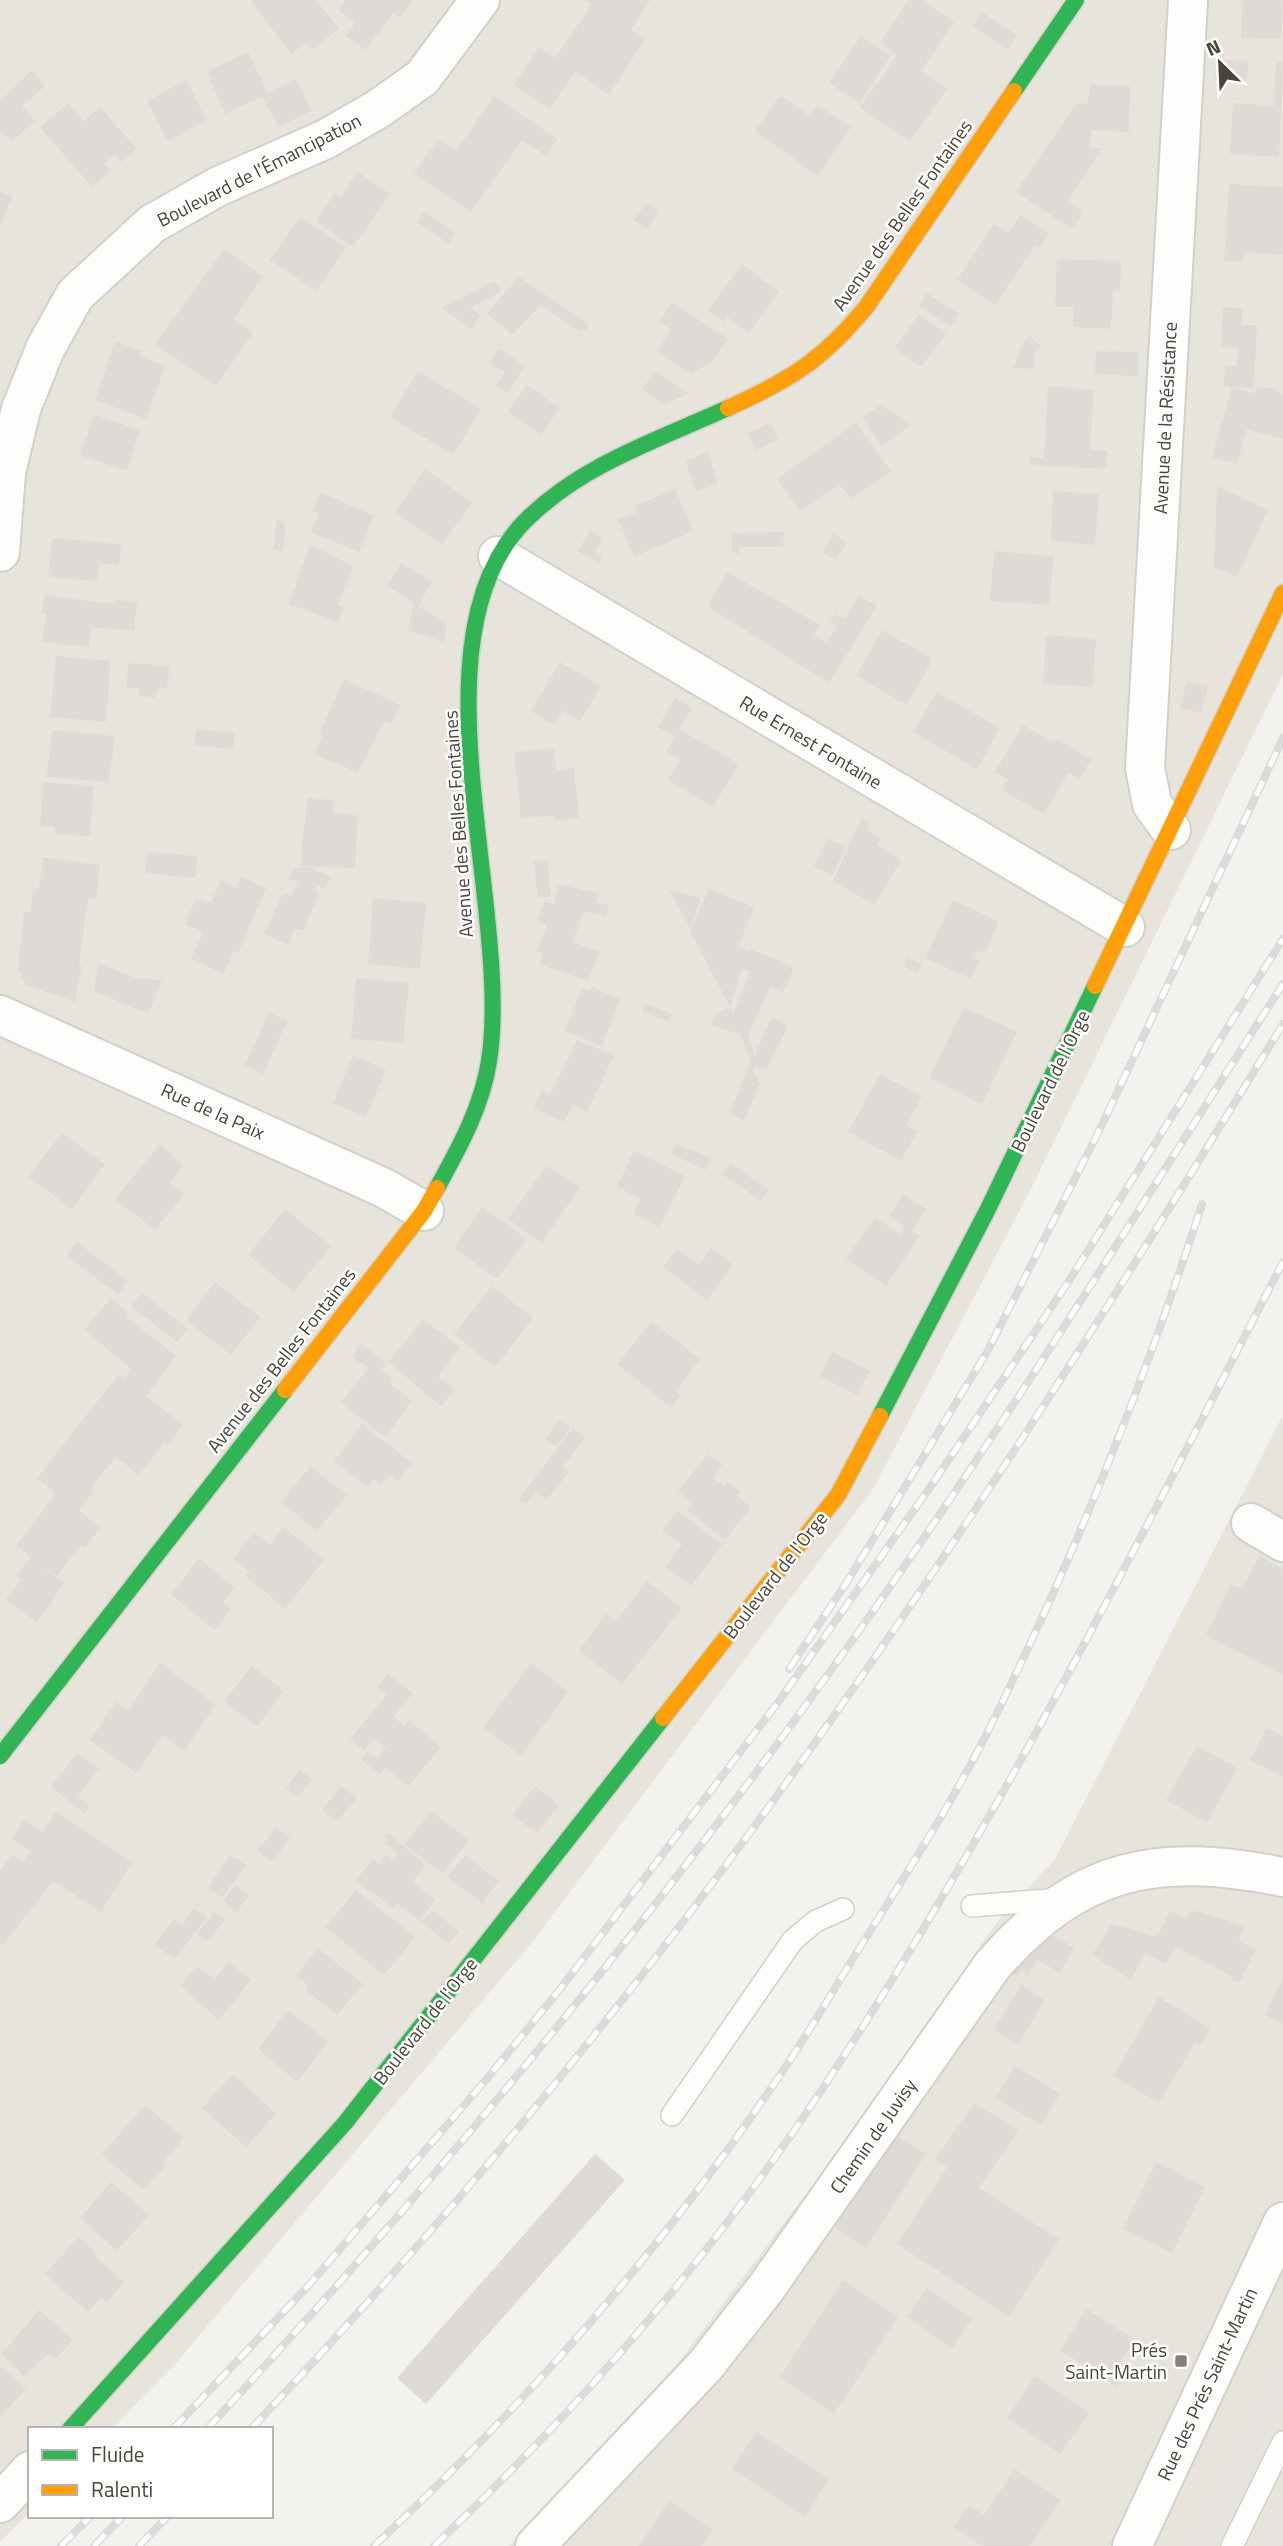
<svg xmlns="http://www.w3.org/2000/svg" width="1283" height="2546" font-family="'Titillium Web',sans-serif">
	<rect width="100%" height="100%" fill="#f4f2ee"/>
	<!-- residential -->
	<path fill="#e7e4dc" d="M0 0H1283V674L1031 1189 873 1489 529 1946 176 2363 111 2429H30V2512L0 2542Z
		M1283 1415V2546H508L533 2523 681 2359 831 2161 997 1922 1055 1859Z"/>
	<!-- parking -->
	<path fill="#e6e3df" d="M1283 2337V2403L1213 2546H1181Z
		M1283 2490V2546H1273L1260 2539Z"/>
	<!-- building -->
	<path fill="#dedbd6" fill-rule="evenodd" d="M250 0H316L339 29 311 50 306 43 291 54Z
		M345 0H413L400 18 393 13 366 50 346 36 355 23 338 10Z
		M586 0H650L631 30 645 39 609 95 575 71 550 109 514 85 539 47 555 58 592 4Z
		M909 0H921L954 22 921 71 947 89 910 141 860 108 897 55 880 43Z
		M1242 0H1283L1281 39 1241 38Z
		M982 12 1017 35 1008 50 973 26Z
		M861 36 891 56 859 103 829 83Z
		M248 52 268 93 296 79 312 111 278 127 262 96 225 114 207 72Z
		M1217 60 1249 61 1247 81 1215 80Z
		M1276 62H1283L1279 157 1230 154 1233 103 1274 106Z
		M32 70 45 86 22 106 35 121 12 141 0 132V101Z
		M186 80 207 120 167 141 147 101Z
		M1090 85 1130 86 1129 132 1091 130 1090 148H1103L1067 201 1083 212 1072 229 1016 192 1076 104 1088 103Z
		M780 95 810 116 818 105 851 127 818 176 755 131Z
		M494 96 557 139 546 156 522 140 471 212 414 174 438 139 456 151Z
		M68 103 84 121 100 107 137 149 121 162 115 155 104 164 110 171 92 187 40 127Z
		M358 172 390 194 353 247 316 221 335 193 340 197Z
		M1229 184 1283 187V255L1244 252 1243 262 1224 261Z
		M0 192 12 196 0 228Z
		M646 203 659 211 647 229 634 220Z
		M424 212 455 233 449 244 417 222Z
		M1020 215 1049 234 1040 248 1035 245 995 305 957 280 994 224 1008 233Z
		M300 217 346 248 316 291 270 260Z
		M224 249 263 276 234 319 253 333 216 386 155 344Z
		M1057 259 1121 261 1120 291H1113L1111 329 1073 327V307H1055Z
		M742 264 779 292 749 333 727 317 724 322 708 310Z
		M519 277 590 325 586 331 583 328 580 332 541 305 512 335 487 313Z
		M495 281 501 292 470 308 480 315 472 329 441 308Z
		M927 293 959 314 950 327 919 306Z
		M672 302 728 339 712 362 691 374 657 351 671 330 659 322Z
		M1223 307 1242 308 1241 325H1257L1254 388 1232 387 1255 394 1257 388H1272L1283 394V439L1247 429 1237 464 1212 457 1232 387H1224L1225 366H1237L1238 348 1221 347Z
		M919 314 946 334 921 367 895 348Z
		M1030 336 1041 346 1035 352 1034 369 1014 368 1021 346Z
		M115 341 142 351 140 356 165 366 146 419 95 400Z
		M499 348 525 366 507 393 496 386 505 372 489 363Z
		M1096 351 1139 352 1138 376 1095 374Z
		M418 371 481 409 453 455 390 417Z
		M655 371 688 394 665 405 642 389Z
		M527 385 560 408 541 435 508 412Z
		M1048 386 1094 390 1090 450H1107L1106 469 1030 465V457L1044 458Z
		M881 405 911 425 881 446 862 417Z
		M94 415 140 430 127 471 80 455Z
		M771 423 778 440 755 450 748 433Z
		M856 423 891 471 851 499 839 484 800 511 777 479Z
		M708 451 718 484 696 491 686 462Z
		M425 469 472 502 442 545 395 512Z
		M1217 486 1268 510 1237 577 1214 567Z
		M675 489 693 531 634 557 618 519 637 512 635 506Z
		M1053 491 1099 494 1095 545 1051 541Z
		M320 493 374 515 359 552 311 532 318 514 312 512Z
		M277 519 286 525 282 551 273 549Z
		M590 530 603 538 595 552 602 556 599 563 578 551Z
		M784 532 783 547H739V554L732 551V533Z
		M833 533 847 542 836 560 823 552Z
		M52 538 121 544 119 565 99 563 97 581 48 577Z
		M310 545 353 566 338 605 344 608 338 622 289 604Z
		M994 551 1054 556 1049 605 990 601Z
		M401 563 432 582 418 606 447 624 444 642 407 630 414 603 387 586Z
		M727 572 820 625 814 636 827 642 837 626 830 622 835 614 845 620 858 595 877 605 829 683 707 606Z
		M44 595 114 604 115 600 137 602 134 631 91 627 89 647 42 642 46 614H41Z
		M882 630 933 659 907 705 856 676Z
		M1046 635 1096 639 1093 687 1043 684Z
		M56 656 111 661 106 722 50 717Z
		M560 662 601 686 580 721 563 711 554 725 531 711Z
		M129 663 170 666 167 688 159 687 155 698 138 696 139 689 126 688Z
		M344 679 400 705 391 724 384 721 358 773 315 754 323 733 320 732Z
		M1187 681 1208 686 1201 713 1180 708Z
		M937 692 1000 728 977 769 913 732Z
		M675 697 692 708 679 729 739 764 713 807 668 780 680 760 666 752 675 737 658 727Z
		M1023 725 1054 743 1056 739 1091 759 1080 779 1068 773 1044 814 1002 790 1008 780 995 772Z
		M196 729 234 733 233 749 194 745Z
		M52 730 115 736 109 782 47 777Z
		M554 748 556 770 574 768 579 818 555 821 554 816 521 818 514 752Z
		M43 782 94 786 90 836 55 834V827L40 826Z
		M307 798 334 800 333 813 358 815 355 868 300 866Z
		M861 818 870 823 867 830 881 839 877 845 901 860 874 905 833 881Z
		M827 838 846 847 833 875 814 867Z
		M147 852 198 856 195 878 145 873Z
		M43 857 100 865 96 899 89 898 85 920 79 966H82L75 1002 26 985 18 968 24 912 30 913 33 889H39Z
		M547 860 551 896 538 898 534 861Z
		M308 867 331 877 324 889 317 885 316 892 319 894 303 931 295 928 288 944 264 934 283 893 292 896 298 881 288 880 294 868Z
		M241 877 266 888 238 953 234 951 223 974 191 959 203 932 185 924 196 898 211 903 220 881 237 888Z
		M559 884 599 894 596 902 609 905 606 916 584 911 573 942 600 952 588 981 539 964 542 954 536 952 547 926 538 920 544 902 553 904Z
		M669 889 701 899 690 929Z
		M709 889 754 907 738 947 750 952 751 949 794 967 783 993 770 987 748 1035 755 1055 771 1017 788 1026 766 1071 759 1067 752 1068 760 1084 744 1120 730 1113 750 1062 741 1035 711 1025 717 1014 730 1007 690 931ZM743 968 750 972 733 1013 730 1007Z
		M373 898 426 903 420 969 368 964Z
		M953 900 999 922 985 953 978 950 974 958 980 960 971 979 925 958Z
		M906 957 922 965 918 973 903 966Z
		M98 963 136 978 162 980 148 1014 94 991Z
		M356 978 409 983 403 1043 351 1039Z
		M591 987 620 999 602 1046 565 1031 582 988 590 991Z
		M645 1004 672 1014 669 1022 642 1012Z
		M964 1007 1017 1032 982 1104 929 1078Z
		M269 1012 287 1021 263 1074 245 1065Z
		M577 1040 614 1055 587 1112 573 1105 564 1122 534 1108 542 1090 550 1094Z
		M353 1055 386 1070 366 1117 333 1103Z
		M880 1074 922 1096 906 1126 917 1131 901 1161 848 1132Z
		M62 1133 105 1164 72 1209 28 1177Z
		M675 1143 711 1159 706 1170 671 1154Z
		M160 1144 183 1165 170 1183 184 1194 155 1230 115 1199Z
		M634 1151 685 1176 660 1227 633 1214 640 1198 617 1187Z
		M730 1163 769 1190 761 1201 722 1174Z
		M546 1166 580 1187 542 1243 508 1219Z
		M903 1194 926 1209 912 1231 920 1236 886 1286 846 1258 875 1217 901 1235 905 1226 889 1216Z
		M482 1207 527 1239 497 1279 454 1248Z
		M285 1209 331 1246 294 1292 248 1255Z
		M77 1242 128 1281 118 1295 66 1255Z
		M711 1248 733 1265 707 1300 663 1267 677 1249 699 1265Z
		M215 1282 260 1317 231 1355 186 1320Z
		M492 1286 533 1318 495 1367 454 1334Z
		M142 1293 188 1329 177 1342 131 1306Z
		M110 1298 129 1313 126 1317 176 1356 146 1396 183 1425 168 1445 164 1443 139 1475 116 1457 90 1489 94 1491 79 1510 100 1528 85 1548 81 1545 57 1576 41 1565 64 1583 37 1623 6 1599 21 1580 16 1576 31 1557 16 1546 56 1493 37 1478 118 1375 124 1379 131 1369 85 1330Z
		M423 1319 460 1347 438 1377 455 1389 441 1407 389 1362Z
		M652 1321 700 1359 676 1392 681 1395 672 1408 617 1364Z
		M361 1344 386 1363 381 1370 392 1378 389 1383 412 1401 385 1437 341 1403 368 1368 352 1357Z
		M832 1352 870 1371 857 1395 820 1376Z
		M560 1420 571 1428 556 1447 546 1438Z
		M362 1424 412 1463 398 1481 390 1475 381 1485 374 1479 368 1487 334 1461Z
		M573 1428 585 1437 563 1466 570 1471 547 1499 536 1491 526 1504 519 1499Z
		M708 1454 722 1465 713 1478 724 1486 728 1482 741 1492 737 1496 751 1507 725 1540 687 1510 693 1503 678 1491Z
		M310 1466 347 1495 317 1531 281 1502Z
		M678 1511 722 1545 691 1586 666 1566 682 1545 662 1530Z
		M284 1527 324 1560 285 1609 246 1576 250 1572 233 1558 253 1533 270 1545Z
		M1259 1556 1283 1569V1675L1206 1635 1231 1584 1242 1589Z
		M199 1558 234 1588 223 1602 231 1609 215 1630 171 1595Z
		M647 1581 682 1608 622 1684 579 1650 606 1614 616 1621Z
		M160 1663 216 1705 184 1751 163 1735 136 1773 90 1740 116 1702 128 1711Z
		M531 1663 568 1692 521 1756 483 1727Z
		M252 1666 284 1691 257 1727 224 1701Z
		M387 1673 413 1693 393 1717 405 1726 409 1720 441 1747 409 1786 385 1767 380 1774 361 1760 367 1751 377 1759 386 1748 374 1739 364 1751 350 1739 387 1695 377 1687Z
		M1267 1728 1283 1736V1777L1250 1760Z
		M1197 1746 1237 1768 1207 1823 1166 1800Z
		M77 1753 99 1768 78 1797 90 1806 84 1813 51 1787Z
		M300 1770 312 1779 298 1797 286 1788Z
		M341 1786 357 1798 337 1821 322 1810Z
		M535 1786 559 1805 537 1833 512 1815Z
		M431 1811 469 1840 443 1873 404 1845Z
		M56 1812 132 1862 101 1912 53 1881 3 1945 0 1943V1871L12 1855 23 1862 31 1851 12 1839 24 1820 43 1832Z
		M276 1827 290 1838 272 1862 257 1851Z
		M387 1832 425 1864 413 1883 435 1900 420 1921 397 1904 394 1909 356 1880 373 1859 380 1864 386 1855 393 1860 398 1853 386 1844 388 1840 384 1837Z
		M230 1855 246 1865 222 1898 208 1888Z
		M465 1855 499 1881 482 1903 447 1877Z
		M235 1885 249 1896 236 1912 223 1901Z
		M356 1890 415 1937 384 1975 325 1927Z
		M194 1908 207 1917 175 1959 154 1945 174 1919 182 1925Z
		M432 1910 459 1931 448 1944 422 1922Z
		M1170 1911 1186 1919 1191 1911H1196L1244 1926 1239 1941 1256 1949 1239 1983 1230 1979 1232 1976 1175 1947 1166 1964 1145 1953 1131 1980 1092 1955 1112 1924 1157 1937Z
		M214 1912 225 1920 207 1942 197 1933Z
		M1047 1931 1074 1948 1060 1973 1038 1960 1027 1976 1021 1970 1017 1976 1006 1969Z
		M318 1948 363 1984 337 2015 305 1989 308 1985 296 1976Z
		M229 1962 251 1980 219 2020 181 1986 197 1966 214 1980Z
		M1283 1977V2024L1265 2015Z
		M1021 1985 1045 2000 1018 2044 994 2030Z
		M1159 1997 1210 2029 1200 2046 1195 2043 1159 2103 1113 2076Z
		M288 2010 328 2042 297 2082 258 2049Z
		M1014 2066 1060 2093 1041 2125 996 2098Z
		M233 2074 276 2114 246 2147 202 2108Z
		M974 2103 1019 2130 979 2188 1059 2239 1009 2317 897 2244 947 2167 935 2160Z
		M145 2105 184 2138 163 2162 166 2165 143 2190 102 2154Z
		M893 2133 926 2154 866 2248 833 2226Z
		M595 2154 625 2180 426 2404 397 2378Z
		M1156 2162 1205 2187 1172 2253 1123 2229Z
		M111 2182 149 2215 117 2251 80 2218Z
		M79 2237 96 2253 94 2255 124 2282 107 2302 101 2297 88 2312 45 2274Z
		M843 2280 898 2317 834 2414 780 2377Z
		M927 2288 972 2318 952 2348 907 2317Z
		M1087 2309 1135 2340 1119 2364 1128 2369 1117 2387 1060 2350Z
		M39 2310 73 2340 56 2359 49 2353 24 2376 1 2354Z
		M0 2366 26 2389 0 2417Z
		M1035 2376 1089 2413 1060 2454 1007 2418Z
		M756 2432 829 2479 805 2517 732 2469Z
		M1015 2469 1061 2500 1030 2546H982L954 2527 969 2505 984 2515Z
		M669 2501 713 2529 702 2546H639Z"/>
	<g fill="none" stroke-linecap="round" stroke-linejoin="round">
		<!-- lane casing -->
		<g stroke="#d2d0cb" stroke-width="24">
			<path id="lane" d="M972 1906 1061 1899
				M672 2115 793 1940 816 1921 843 1909
				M1232 2546 1283 2442"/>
		</g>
		<!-- street casing -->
		<g stroke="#d2d0cb" stroke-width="42">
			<path id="street" d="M0 552 6 473 21 409 45 349 75 295 152 224 217 187 326 139 378 109 422 78 480 0
				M498 556 1125 927
				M1171 830 1152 804 1145 768 1188 0
				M0 1015 384 1188 424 1211
				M1251 1523 1283 1542
				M0 2503 30 2471
				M535 2546 705 2366 766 2288 992 1966C1079 1866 1157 1852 1283 1877
				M1132 2546 1283 2222"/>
		</g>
		<!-- fast casing -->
		<g stroke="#d3cfc5" stroke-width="19">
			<path id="fast" d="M1014 91 1076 0
				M437 1188C459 1148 482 1107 489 1061 513 909 408 640 525 521 581 465 657 440 728 408
				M880 1416 987 1211 1095 986
				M0 1756 285 1390
				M70 2429 345 2123 663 1718"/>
		</g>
		<!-- slow casing -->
		<g stroke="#d3cfc5" stroke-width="19">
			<path id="slow" d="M728 408C790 380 823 360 867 306L1014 91
				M1095 986 1283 593
				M285 1390 424 1211 437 1188
				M663 1718 838 1495 880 1416"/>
		</g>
		<!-- lane -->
		<use href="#lane" stroke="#fdfdfc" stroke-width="21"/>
		<!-- street -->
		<use href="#street" stroke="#fdfdfc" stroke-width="38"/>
		<!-- fast -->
		<use href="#fast" stroke="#30b455" stroke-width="16"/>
		<!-- slow -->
		<use href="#slow" stroke="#ff9f0a" stroke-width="16"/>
		<!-- rail casing -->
		<g stroke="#dbdbda" stroke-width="8">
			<path id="rail" d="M789 1669 847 1582 987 1352 1101 1127 1283 738
				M173 2429 308 2286 485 2081 561 1988 779 1701 931 1486 1067 1284 1283 939
				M207 2429C429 2189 638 1938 829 1673 990 1450 1135 1215 1283 984
				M251 2429C432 2237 602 2035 757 1823 945 1566 1117 1296 1283 1024
				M61 2546 91 2516
				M94 2546 123 2516
				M139 2546 168 2516
				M374 2546C522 2408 658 2254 772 2087 804 2041 832 1992 862 1944 910 1868 960 1791 999 1709 1079 1545 1146 1378 1202 1204
				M434 2546C577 2411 708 2260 817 2097 994 1831 1137 1545 1283 1262"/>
		</g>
		<!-- rail -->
		<use href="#rail" stroke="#fff" stroke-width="5" stroke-dasharray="16" stroke-linecap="butt"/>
	</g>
	<!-- markers -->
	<rect fill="#868178" stroke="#fff" stroke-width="2.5" x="1174" y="2354" width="14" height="14" rx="3.5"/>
	<g text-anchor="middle" stroke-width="5" stroke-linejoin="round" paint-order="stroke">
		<!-- street labels -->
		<g font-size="19" fill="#4b4439" stroke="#fff">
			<text transform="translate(259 170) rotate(-27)" y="7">Boulevard de l'Émancipation</text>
			<text transform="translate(902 215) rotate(-55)" y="7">Avenue des Belles Fontaines</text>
			<text transform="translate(1165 418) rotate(-87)" y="7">Avenue de la Résistance</text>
			<text transform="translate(811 742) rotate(31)" y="7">Rue Ernest Fontaine</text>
			<text transform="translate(458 824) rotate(-94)" y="7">Avenue des Belles Fontaines</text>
			<text transform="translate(1050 1081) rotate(-64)" y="7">Boulevard de l'Orge</text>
			<text transform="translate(213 1111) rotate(24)" y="7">Rue de la Paix</text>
			<text transform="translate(281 1360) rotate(-52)" y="7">Avenue des Belles Fontaines</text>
			<text transform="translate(775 1575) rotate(-52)" y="7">Boulevard de l'Orge</text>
			<text transform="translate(425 2021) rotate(-52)" y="7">Boulevard de l'Orge</text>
			<text transform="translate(873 2136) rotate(-55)" y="7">Chemin de Juvisy</text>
			<text transform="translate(1207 2384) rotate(-65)" y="7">Rue des Prés Saint-Martin</text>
		</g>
		<!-- poi labels -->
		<g font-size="19" fill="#4b4439" stroke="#fff" text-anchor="end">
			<text x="1167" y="2357">Prés<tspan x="1167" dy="22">Saint-Martin</tspan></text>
		</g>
	</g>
	<!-- legend -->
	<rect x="28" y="2427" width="245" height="91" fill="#ffffff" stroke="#b7b4b0" stroke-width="2"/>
	<rect x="42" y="2450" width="35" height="10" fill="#30b455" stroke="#b7b4b0" stroke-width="2"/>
	<text x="91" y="2462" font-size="21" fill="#4b4439">Fluide</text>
	<rect x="42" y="2485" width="35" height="10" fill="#ff9f0a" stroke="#b7b4b0" stroke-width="2"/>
	<text x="91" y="2497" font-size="21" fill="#4b4439">Ralenti</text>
	<!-- north arrow -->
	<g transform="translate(1220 63) rotate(336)" stroke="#ffffff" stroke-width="5" paint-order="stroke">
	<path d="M0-5L12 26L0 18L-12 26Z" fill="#4b4439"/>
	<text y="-10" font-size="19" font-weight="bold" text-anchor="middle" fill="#4b4439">N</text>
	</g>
</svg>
